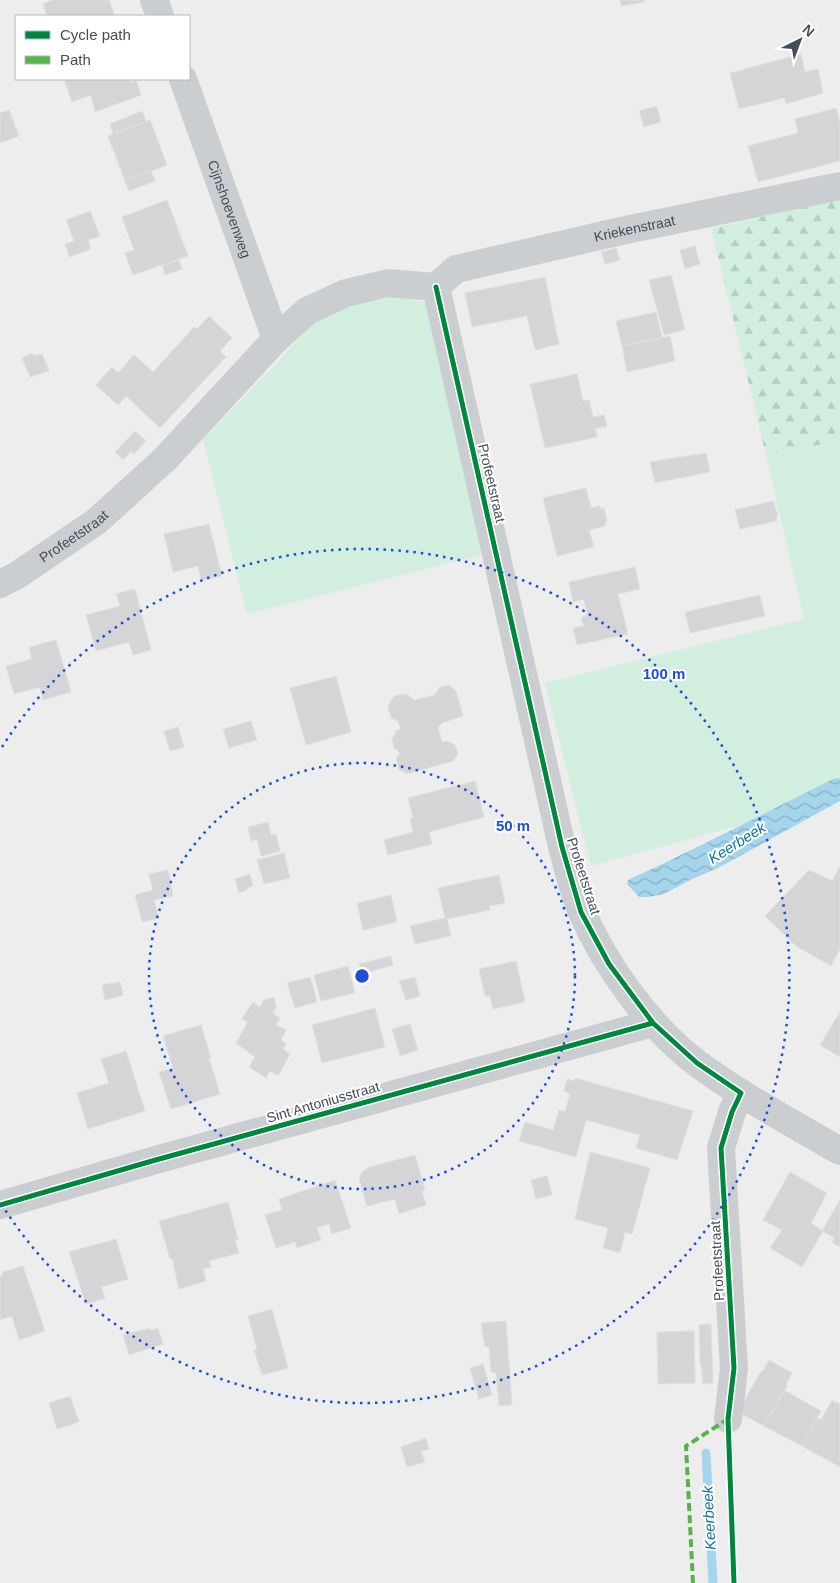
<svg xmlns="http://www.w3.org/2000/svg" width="840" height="1583" font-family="Arial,sans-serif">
	<defs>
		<pattern id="forest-firs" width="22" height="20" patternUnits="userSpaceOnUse" patternTransform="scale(1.25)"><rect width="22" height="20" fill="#d1eedf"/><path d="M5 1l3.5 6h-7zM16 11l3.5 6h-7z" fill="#b5cec2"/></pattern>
		<pattern id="water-waves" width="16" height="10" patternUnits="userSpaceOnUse" patternTransform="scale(1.25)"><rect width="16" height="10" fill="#a4d5ec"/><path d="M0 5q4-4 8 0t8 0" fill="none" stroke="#87afc2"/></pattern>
	</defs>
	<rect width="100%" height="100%" fill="#eeeded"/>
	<!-- green -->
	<path fill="#d1eedf" d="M391 295 429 303 485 554 247 614 203 439 272 368 312 324 351 306Z
		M840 441V798L591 866 545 683 804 619 766 455Z"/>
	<!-- forest -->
	<path fill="url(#forest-firs)" d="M840 199V441L766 455 711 228Z"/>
	<!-- water -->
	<path fill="url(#water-waves)" d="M840 778V801L716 869 692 879 664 894 648 897H639L627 884 628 880C697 848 765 813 833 779Z"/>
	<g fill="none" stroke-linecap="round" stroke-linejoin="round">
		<!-- stream -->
		<path stroke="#a4d5ec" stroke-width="9" d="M706 1453 713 1583"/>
	</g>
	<!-- building -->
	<path fill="#d5d5d7" stroke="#dfdfe0" d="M53 0H109L115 16H47L43 4Z
		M620 0H644V2L621 6Z
		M801 54 805 72 818 69 823 93 786 104 784 98 739 109 730 73Z
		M64 79H129L130 82 136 80 141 95 95 112 91 95 72 102Z
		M657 106 661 122 644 127 639 111Z
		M836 108 840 121V161L758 182 748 146 798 133 795 119Z
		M9 110 19 136 0 143V113Z
		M142 111 146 121 113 134 110 124Z
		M150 120 167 165 125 181 108 136Z
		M151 171 155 181 129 191 125 181Z
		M167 200 188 256 133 275 125 253 134 250 122 217Z
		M90 211 100 236 88 240 91 249 69 257 65 244 74 241 66 220Z
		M695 246 700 264 685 269 680 250Z
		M616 248 620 260 605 264 601 252Z
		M179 260 182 269 165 275 162 266Z
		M671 275 685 330 664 335 649 280Z
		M545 277 559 344 535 350 527 316 472 327 465 293Z
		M656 312 662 337 622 346 616 321Z
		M209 316 232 338 220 351 226 357 198 387 167 357 194 327 197 329Z
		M670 336 675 361 627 372 622 346Z
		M32 353 34 356 42 354 49 371 30 377 22 358Z
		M134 355 153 372 167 357 198 387 160 428 126 396 118 405 96 385 112 367 118 373Z
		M577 374 583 401 589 400 593 417 604 415 607 426 595 429 597 437 545 448 530 384Z
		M135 431 146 441 134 454 131 451 123 460 115 452Z
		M706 453 710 472 655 483 650 462Z
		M586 488 591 508 600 506V509L604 508 607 522H605V526L589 530 594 547 557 556 543 498Z
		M773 501 778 515 776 516 777 521 740 529 735 510Z
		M209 524 222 576 201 581 198 566 173 572 164 534Z
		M635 567 640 589 618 594 628 634 577 645 573 628 584 626 581 619 587 614 584 599 573 602 569 582Z
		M135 589 151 650 133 655 129 642 96 651 86 615 120 606 116 594Z
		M760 595 765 616 690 633 685 612Z
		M56 640 71 692 43 700 40 687 14 694 6 666 32 659 29 647Z
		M336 676 351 732 306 745 290 688Z
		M449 685 456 691 463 716 442 723 438 728 442 742 447 741 455 745 458 754 453 761 407 774 399 770 396 759 400 753 394 748 392 739 397 730 401 729 398 721 391 718 388 706 394 696 406 694 415 700 435 695 439 688Z
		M251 721 257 740 229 748 223 729Z
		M178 727 184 747 170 751 164 731Z
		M475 781 484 817 429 832 432 844 388 855 384 840 413 832 410 818H413L408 798Z
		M268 822 271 835 276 834 280 851 261 856 257 839 251 841 248 827Z
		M284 853 290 878 264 884 257 860Z
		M840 866V949L831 966 796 946 765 916 809 870 832 881Z
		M168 870 173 896 154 900 159 918 142 922 135 895 153 890 149 874Z
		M250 874 253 886 247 888V890L239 893 235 879Z
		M499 875 505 903 489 906 490 910 447 919 451 936 415 944 410 926 445 918 438 888Z
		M391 895 397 922 363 930 357 903Z
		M391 956 393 965 361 974 359 964Z
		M516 961 525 1002 493 1009 490 996H485L479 969Z
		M348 966 355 993 321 1001 314 975Z
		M310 977 317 1002 295 1008 287 983Z
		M415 977 420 996 406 1000 399 981Z
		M120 982 123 995 105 1000 102 985Z
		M274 997 276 1007 273 1014 280 1018 276 1025 286 1030 281 1040 286 1044 283 1049 290 1054 278 1076 270 1071 266 1078 249 1067 255 1057 236 1043 248 1022 242 1019 253 1002 260 1007 264 1000Z
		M375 1008 385 1047 322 1063 312 1025Z
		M840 1012V1057L820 1045Z
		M410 1024 418 1050 400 1056 392 1029Z
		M201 1025 211 1058H209L220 1094 171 1109 159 1072 173 1068 163 1036Z
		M126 1051 145 1111 88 1129 77 1093 109 1083 101 1059Z
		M575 1078 693 1111 677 1160 636 1148 640 1135 586 1120 576 1157 519 1141 525 1122 553 1130 559 1110 565 1112 570 1094 564 1091 567 1079 574 1081Z
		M590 1152 650 1168 632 1234 625 1232 620 1253 603 1248 608 1228 575 1219Z
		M415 1155 425 1190 422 1191 426 1205 399 1214 395 1199 367 1206 359 1179 362 1172 370 1167Z
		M790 1172 827 1193 811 1223 823 1231 802 1267 770 1248 782 1230 763 1220Z
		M547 1176 552 1195 536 1199 531 1180Z
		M335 1180 351 1228 332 1234 329 1224 317 1228 321 1240 297 1248 295 1242 276 1248 265 1215 282 1210 279 1199Z
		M840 1200V1247L832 1242 835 1238 822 1231Z
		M228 1202 238 1240H235L239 1253 209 1261 211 1267 203 1269 206 1281 179 1289 172 1258 170 1259 159 1221Z
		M116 1239 128 1279 101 1287 105 1298 86 1304 69 1252Z
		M23 1266 45 1331 19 1340 12 1316 0 1320V1276L3 1275 2 1272Z
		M272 1309 288 1368 262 1375 254 1350 257 1349 248 1316Z
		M506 1321 512 1405 499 1406 496 1373 491 1372 489 1347H485L481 1323Z
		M711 1324 713 1383 703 1384 701 1364 700 1363 699 1325Z
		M150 1328V1331L158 1328 163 1344 129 1355 123 1335Z
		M694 1331 695 1383 658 1384 657 1332Z
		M769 1360 792 1373 786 1385 787 1386 764 1426 738 1412 761 1371 762 1372Z
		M483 1364 492 1395 479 1399 470 1368Z
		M784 1390 821 1411 802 1446 764 1426Z
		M70 1396 79 1422 57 1429 49 1403Z
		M832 1400 840 1404V1467L802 1446 817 1418 821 1420Z
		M426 1438 429 1449 421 1451 425 1462 407 1467 401 1447Z"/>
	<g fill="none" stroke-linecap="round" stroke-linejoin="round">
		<!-- minor -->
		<g stroke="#cbced1" stroke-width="28">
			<path d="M154 0 160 16"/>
			<path id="s1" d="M183 79 276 339"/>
			<path d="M436 287 562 847C568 868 573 892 582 912 605 966 651 1029 698 1064 743 1097 792 1123 840 1151"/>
			<path id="s2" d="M436 287 456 269 621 231 840 186"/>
			<path id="s3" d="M0 584 16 576 97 521 165 459 276 339 307 311 346 293 388 283 436 287"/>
			<path d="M0 1205 152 1161 653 1023"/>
			<path d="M728 1419 734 1368 721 1148 732 1112 741 1093"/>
		</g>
		<!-- quiet -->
		<path stroke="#57b448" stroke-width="4" stroke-dasharray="8 4" stroke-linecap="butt" d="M693 1583 686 1446 728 1419"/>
		<!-- cycleway casing -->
		<g stroke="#fff" stroke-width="8">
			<path id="cycleway" d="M436 287 562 847 581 912 609 964 653 1023 697 1063 741 1093 732 1112 721 1148 734 1368 728 1419 734 1583
				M0 1205 152 1161 653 1023"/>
		</g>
		<!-- cycleway -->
		<use href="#cycleway" stroke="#00873e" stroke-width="5"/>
	</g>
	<!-- distance rings -->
	<g fill="none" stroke="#1d4ed8" stroke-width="2.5" stroke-dasharray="2.5 5">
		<circle cx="362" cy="976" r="213"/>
		<path d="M2 747A427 427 0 1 1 2 1205"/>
	</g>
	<g text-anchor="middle" stroke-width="4" stroke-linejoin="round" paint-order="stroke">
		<!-- street labels -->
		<g font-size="14" fill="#444d59" stroke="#fff">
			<text dy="5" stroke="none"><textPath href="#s1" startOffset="138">Cijnshoevenweg</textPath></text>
			<text dy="5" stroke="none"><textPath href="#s2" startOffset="210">Kriekenstraat</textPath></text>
			<text transform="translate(492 483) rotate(77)" y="5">Profeetstraat</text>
			<text dy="5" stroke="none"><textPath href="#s3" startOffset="88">Profeetstraat</textPath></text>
			<text transform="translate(584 876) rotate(72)" y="5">Profeetstraat</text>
			<text transform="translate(323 1102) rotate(-16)" y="5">Sint Antoniusstraat</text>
			<text transform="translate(717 1261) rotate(-93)" y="5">Profeetstraat</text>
		</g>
		<!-- water labels -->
		<g font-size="15" font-style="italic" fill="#0c74a4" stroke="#fff">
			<text transform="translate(737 843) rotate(-32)" y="5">Keerbeek</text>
			<text transform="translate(709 1518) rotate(-93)" y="5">Keerbeek</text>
		</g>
	</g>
	<circle cx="362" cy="976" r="8" fill="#1d4ed8" stroke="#fff" stroke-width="2.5"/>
	<g font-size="15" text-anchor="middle" font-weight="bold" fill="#1d4ed8" stroke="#fff" stroke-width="4" stroke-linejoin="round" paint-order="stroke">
		<text x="664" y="679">100 m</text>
		<text x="513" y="831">50 m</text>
	</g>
	<!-- legend -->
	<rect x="15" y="15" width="175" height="65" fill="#ffffff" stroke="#b4b8bd"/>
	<rect x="25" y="31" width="25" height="8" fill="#00873e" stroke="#b4b8bd"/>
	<text x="60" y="40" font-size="15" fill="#444d59">Cycle path</text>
	<rect x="25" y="56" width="25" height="8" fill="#57b448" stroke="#b4b8bd"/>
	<text x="60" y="65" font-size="15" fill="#444d59">Path</text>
	<!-- north arrow -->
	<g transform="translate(800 40) rotate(42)" stroke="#ffffff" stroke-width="4" paint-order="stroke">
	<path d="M0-4L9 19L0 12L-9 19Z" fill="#444d59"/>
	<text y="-8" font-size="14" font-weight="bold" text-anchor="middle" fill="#444d59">N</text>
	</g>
</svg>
